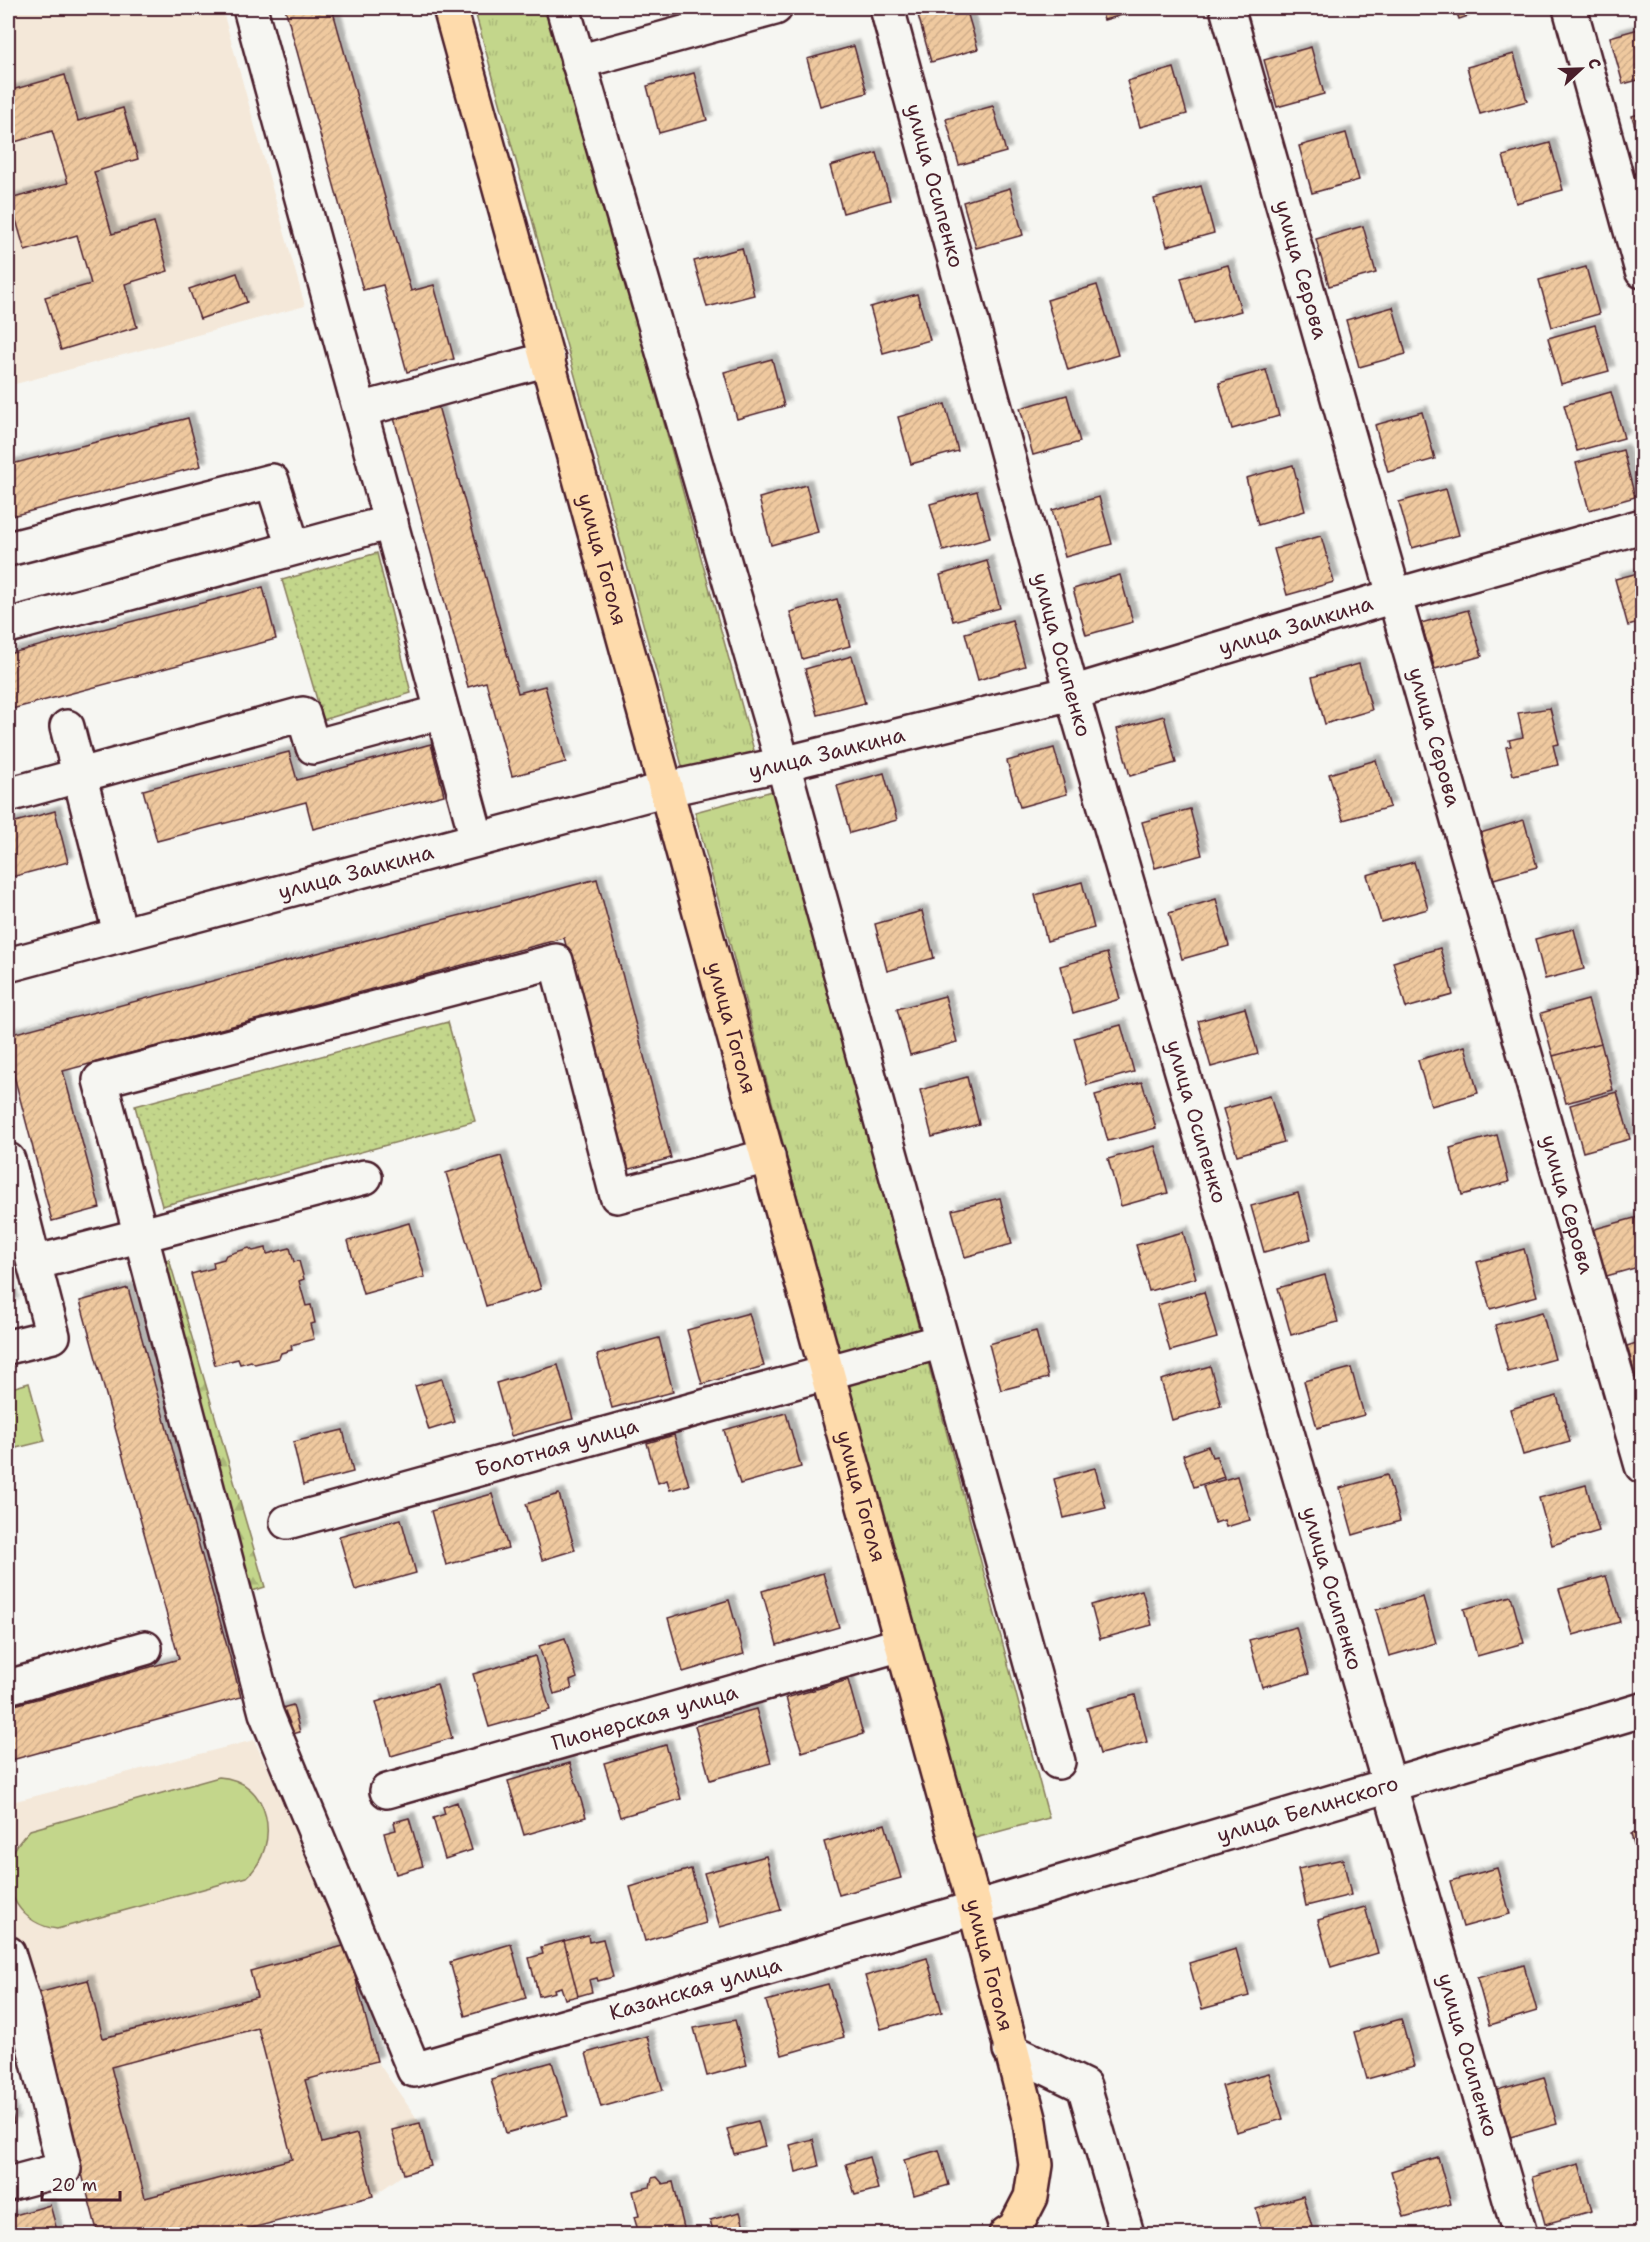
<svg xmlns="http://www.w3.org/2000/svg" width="1650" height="2242" font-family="'Shantell Sans',sans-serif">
	<defs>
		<pattern id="grass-tufts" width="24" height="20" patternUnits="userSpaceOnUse" patternTransform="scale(1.5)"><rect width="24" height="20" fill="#c3d68b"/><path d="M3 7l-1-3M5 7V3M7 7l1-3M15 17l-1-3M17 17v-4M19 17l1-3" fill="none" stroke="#a9b778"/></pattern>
		<pattern id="forest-firs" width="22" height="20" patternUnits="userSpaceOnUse" patternTransform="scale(1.5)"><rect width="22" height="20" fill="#c3d68b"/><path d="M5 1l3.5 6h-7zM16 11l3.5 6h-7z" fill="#a9b778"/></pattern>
		<pattern id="park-dots" width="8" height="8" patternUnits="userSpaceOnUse" patternTransform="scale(1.5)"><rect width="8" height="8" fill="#c3d68b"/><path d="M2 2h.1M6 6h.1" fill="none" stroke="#a9b778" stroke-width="1.8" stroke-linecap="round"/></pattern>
		<pattern id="building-hatch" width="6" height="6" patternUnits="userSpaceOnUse" patternTransform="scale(1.5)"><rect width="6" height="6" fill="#efc99f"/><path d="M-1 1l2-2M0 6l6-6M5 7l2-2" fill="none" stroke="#ceac89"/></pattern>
		<filter id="shadow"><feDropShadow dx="5.5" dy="-5.5" stdDeviation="1.5" flood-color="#0004"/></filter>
	</defs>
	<rect width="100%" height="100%" fill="#f6f6f2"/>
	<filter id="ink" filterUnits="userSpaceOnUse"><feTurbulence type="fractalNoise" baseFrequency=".0167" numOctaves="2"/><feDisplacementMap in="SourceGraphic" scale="12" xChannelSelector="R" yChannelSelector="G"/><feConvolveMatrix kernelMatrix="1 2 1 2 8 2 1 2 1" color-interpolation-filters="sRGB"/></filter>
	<g filter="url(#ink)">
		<!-- built -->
		<path fill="#f4e8d9" d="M23 8H222L305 306 8 386V12Z
			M254 1740 338 1913 377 2061 420 2123 431 2166 404 2174 373 2196 229 2234H98L34 1994 8 1909V1803Z"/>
		<!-- grass -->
		<path fill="url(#grass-tufts)" stroke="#867a5b" stroke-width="1.5" d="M474 8H550L755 754 684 773Z
			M776 790 1049 1818 968 1840 695 812Z"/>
		<!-- forest -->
		<path fill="url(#forest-firs)" stroke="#867a5b" stroke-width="1.5" d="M169 1259 265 1587 246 1593 156 1265Z"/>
		<!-- park -->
		<path fill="url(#park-dots)" stroke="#867a5b" stroke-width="1.5" d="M377 553 411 693 323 720 282 580Z
			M448 1022 475 1121 162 1206 135 1106Z"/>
		<!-- garden -->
		<path fill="#c3d68b" stroke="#867a5b" stroke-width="1.5" d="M29 1383 45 1441 8 1450V1389Z
			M219 1777C271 1780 282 1845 247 1877L57 1929C23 1925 0 1892 11 1857 15 1846 22 1838 30 1830Z"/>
		<!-- building -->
		<path fill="url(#building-hatch)" stroke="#4a1f2b" stroke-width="1.5" fill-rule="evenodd" filter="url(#shadow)" d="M285 8H332L411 291 434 285 454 359 407 372 383 285 363 290Z
			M946 8H966L978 49 931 62 918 15Z
			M1100 8H1147L1104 20Z
			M1251 8H1275L1253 14Z
			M1455 8H1492L1459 19Z
			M1642 28V79L1623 84 1610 37Z
			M854 46 867 93 820 106 807 59Z
			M1311 47 1324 94 1277 107 1264 60Z
			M1514 54 1527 101 1480 114 1467 67Z
			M1174 68 1187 114 1140 127 1127 81Z
			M694 73 707 120 659 133 647 86Z
			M65 75 78 121 123 108 138 159 94 172 112 234 154 222 168 271 125 284 137 327 61 350 45 297 91 284 77 235 25 251 10 199 68 183 52 131 8 144V91Z
			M993 106 1006 152 959 165 946 119Z
			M1642 113V152L1632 116Z
			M1346 133 1359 180 1312 193 1299 146Z
			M1550 143 1563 190 1516 203 1503 156Z
			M877 153 890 200 843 213 830 166Z
			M1201 186 1214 233 1167 246 1154 199Z
			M1010 188 1023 235 976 248 963 202Z
			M1363 226 1376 273 1329 286 1316 239Z
			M742 248 754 295 707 307 694 261Z
			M1228 265 1241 311 1194 324 1181 278Z
			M1586 267 1599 314 1552 327 1539 280Z
			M237 273 247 302 200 319 189 289Z
			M1097 285 1118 355 1068 370 1047 300Z
			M917 294 930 340 883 353 870 307Z
			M1393 307 1406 354 1359 367 1346 320Z
			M1595 325 1609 371 1561 384 1548 338Z
			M772 359 784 406 737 419 724 372Z
			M1266 370 1279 416 1232 429 1219 383Z
			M1611 392 1624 438 1577 451 1564 405Z
			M1067 395 1080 442 1033 455 1020 408Z
			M945 404 958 451 911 464 898 417Z
			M438 406 518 693 545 686 566 762 512 776 486 682 468 687 394 418Z
			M1422 412 1435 459 1388 472 1375 425Z
			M188 418 201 466 8 517V465Z
			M1623 450 1635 497 1589 510 1576 463Z
			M1293 465 1305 511 1258 525 1246 478Z
			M806 485 818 532 771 545 759 498Z
			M1446 489 1459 535 1412 548 1399 502Z
			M977 491 990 538 943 551 930 504Z
			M1099 497 1112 544 1065 557 1052 510Z
			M1321 536 1334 582 1287 595 1274 549Z
			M987 561 1000 608 953 621 940 575Z
			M1642 572V622L1628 626 1615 579Z
			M1120 575 1133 622 1086 635 1073 589Z
			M263 587 276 639 8 710V654Z
			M837 599 850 646 802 659 790 612Z
			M1468 610 1482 656 1435 669 1421 623Z
			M1012 620 1025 666 978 680 965 633Z
			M852 656 865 703 818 715 805 669Z
			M1359 664 1372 710 1325 724 1312 677Z
			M1550 708 1559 744 1553 745 1558 765 1513 775 1506 747 1511 746 1509 740 1523 737 1518 713Z
			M1164 716 1176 763 1130 776 1117 729Z
			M431 744 444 795 313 829 306 802 157 841 143 790 289 752 297 780Z
			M1054 748 1067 794 1020 807 1007 761Z
			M1376 760 1390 807 1343 820 1329 774Z
			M884 773 897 820 850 833 837 786Z
			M1190 809 1202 855 1155 868 1142 822Z
			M55 811 68 862 8 878V824Z
			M1524 820 1537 867 1490 880 1477 834Z
			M1414 862 1428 909 1381 922 1367 875Z
			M597 879 671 1158 626 1170 564 938 63 1071 100 1208 52 1221 8 1053V1035Z
			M1082 882 1094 928 1047 941 1035 895Z
			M1216 899 1229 946 1182 959 1169 913Z
			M922 911 934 958 887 971 875 924Z
			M1574 929 1584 969 1545 979 1535 939Z
			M1440 948 1453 995 1406 1008 1393 962Z
			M1107 953 1120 999 1073 1013 1060 966Z
			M945 996 957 1042 910 1055 897 1009Z
			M1588 1000 1601 1043 1553 1056 1541 1013Z
			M1245 1008 1258 1054 1211 1067 1198 1021Z
			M1121 1025 1134 1072 1087 1085 1074 1038Z
			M1601 1043 1613 1090 1566 1103 1553 1056Z
			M1465 1046 1478 1093 1431 1106 1418 1060Z
			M967 1077 979 1124 932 1137 920 1090Z
			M1142 1082 1156 1128 1108 1141 1095 1095Z
			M1617 1092 1630 1139 1583 1152 1570 1105Z
			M1270 1096 1284 1142 1237 1155 1223 1109Z
			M1497 1135 1509 1182 1462 1195 1450 1148Z
			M1155 1146 1168 1193 1121 1206 1108 1159Z
			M501 1156 541 1289 486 1306 446 1173Z
			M1298 1193 1311 1239 1264 1252 1251 1206Z
			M1000 1198 1012 1244 965 1257 952 1210Z
			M1638 1217 1642 1235V1266L1603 1277 1591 1230Z
			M409 1223 425 1277 363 1294 348 1241Z
			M1183 1232 1196 1278 1149 1291 1136 1245Z
			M249 1248 253 1251 266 1248 267 1254 290 1248 294 1262 299 1261 304 1279 299 1281 306 1306 311 1305 315 1323 310 1324 314 1339 291 1345 292 1350 281 1353 279 1358 255 1364 251 1361 240 1364 238 1359 215 1365 191 1274 214 1268 213 1262 224 1259 226 1255Z
			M1524 1249 1537 1296 1490 1309 1477 1262Z
			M1325 1275 1338 1322 1291 1335 1278 1288Z
			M8 1283 13 1303 8 1304Z
			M128 1288 241 1697 8 1761V1707L179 1659 80 1301Z
			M1204 1292 1217 1338 1170 1351 1157 1305Z
			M1542 1312 1555 1359 1508 1372 1495 1325Z
			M749 1313 764 1366 702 1384 687 1330Z
			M1036 1331 1048 1378 1001 1390 989 1344Z
			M659 1338 673 1392 612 1408 597 1355Z
			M1642 1341V1391L1640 1392 1627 1346Z
			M558 1365 573 1419 511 1436 496 1383Z
			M1210 1366 1221 1406 1172 1420 1161 1380Z
			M1351 1368 1364 1415 1317 1428 1304 1381Z
			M442 1379 455 1422 429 1430 415 1386Z
			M1557 1396 1570 1442 1523 1455 1510 1409Z
			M786 1413 801 1467 740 1484 724 1430Z
			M343 1430 353 1472 303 1485 293 1442Z
			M674 1435 689 1485 670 1490 667 1480 658 1483 647 1443Z
			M1208 1446 1212 1457 1216 1456 1224 1477 1194 1487 1183 1455Z
			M1095 1468 1106 1508 1064 1518 1054 1479Z
			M1387 1475 1400 1521 1353 1535 1340 1488Z
			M1237 1476 1250 1520 1226 1527 1224 1520 1215 1523 1203 1486Z
			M1586 1485 1599 1531 1552 1545 1539 1498Z
			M492 1494 508 1548 446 1565 431 1511Z
			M559 1494 575 1550 542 1560 526 1504Z
			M401 1519 416 1573 355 1590 339 1536Z
			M823 1573 839 1627 777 1645 762 1591Z
			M1606 1576 1620 1622 1573 1635 1559 1589Z
			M1142 1590 1152 1625 1100 1639 1091 1605Z
			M1511 1596 1524 1643 1477 1656 1464 1609Z
			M1423 1597 1436 1643 1389 1656 1376 1610Z
			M729 1600 744 1654 683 1672 668 1618Z
			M1296 1627 1309 1674 1262 1687 1249 1640Z
			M565 1638 577 1678 570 1681 572 1689 554 1694 539 1646Z
			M535 1656 550 1710 489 1727 473 1674Z
			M848 1680 863 1734 802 1752 786 1698Z
			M437 1684 452 1738 391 1756 376 1702Z
			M1135 1695 1147 1742 1100 1754 1087 1708Z
			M293 1705 300 1732 285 1736 278 1709Z
			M756 1709 771 1763 710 1780 695 1726Z
			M666 1745 681 1799 620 1817 604 1763Z
			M570 1763 586 1817 524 1835 508 1781Z
			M457 1802 472 1850 445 1859 433 1818 445 1814 443 1807Z
			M409 1818 423 1866 396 1874 384 1833 396 1830 394 1822Z
			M885 1824 901 1878 839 1895 824 1842Z
			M1642 1831V1875L1631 1834Z
			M766 1856 781 1910 720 1927 704 1873Z
			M1343 1859 1351 1895 1306 1906 1298 1869Z
			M1497 1868 1510 1914 1463 1927 1450 1881Z
			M691 1869 706 1923 645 1941 630 1887Z
			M1365 1907 1378 1953 1331 1967 1318 1920Z
			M588 1935 589 1942 603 1939 613 1977 598 1981 597 1978 589 1980 592 1992 578 1996 564 1941Z
			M564 1941 578 1996 565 1999 561 1987 554 1989 555 1992 539 1996 529 1958 543 1954 541 1947Z
			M511 1944 526 1998 465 2016 450 1962Z
			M347 1945 377 2061 305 2080 322 2143 357 2134 373 2196 229 2234H98L34 1994 88 1980 103 2038 257 1997 250 1971ZM258 2028 292 2159 145 2198 111 2067Z
			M1236 1949 1249 1996 1202 2009 1189 1963Z
			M927 1958 942 2012 881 2029 865 1976Z
			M1524 1965 1537 2011 1490 2025 1477 1978Z
			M828 1984 844 2037 782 2055 766 2001Z
			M1401 2019 1414 2066 1367 2079 1354 2032Z
			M735 2020 747 2065 707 2076 694 2028Z
			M647 2036 663 2090 601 2107 586 2053Z
			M552 2062 568 2116 506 2133 491 2079Z
			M1269 2073 1283 2119 1236 2132 1222 2086Z
			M1544 2077 1557 2124 1510 2137 1497 2090Z
			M8 2098 14 2123 8 2125Z
			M758 2121 765 2146 734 2154 727 2129Z
			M420 2123 431 2166 404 2174 392 2130Z
			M813 2139 819 2166 796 2172 790 2145Z
			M939 2150 949 2185 914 2195 904 2160Z
			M869 2157 878 2189 855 2195 846 2164Z
			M1438 2157 1451 2204 1404 2217 1391 2171Z
			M1579 2164 1592 2211 1545 2224 1532 2177Z
			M657 2177 663 2184 673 2182 685 2232 639 2234 634 2217 639 2216 633 2191 650 2187 652 2178Z
			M1303 2196 1314 2234H1263L1256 2209Z
			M50 2205 58 2234H8V2217Z
			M740 2212 746 2234H714L710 2220Z"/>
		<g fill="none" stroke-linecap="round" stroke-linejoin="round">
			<!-- minor casing -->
			<g stroke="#4a1f2b" stroke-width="38">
				<g id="minor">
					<path d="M250 8 477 839"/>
					<path d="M563 8 783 764 1058 1762"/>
					<path id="s1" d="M887 8 1072 693 1520 2234"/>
					<path id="s2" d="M1227 8 1642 1466"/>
					<path d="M1570 8 1642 271"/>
					<path d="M578 62 775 8"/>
					<path d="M360 410 548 359"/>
					<path d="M8 549 272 481 293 547"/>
					<path d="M8 626 391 522"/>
					<path d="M67 727 120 933"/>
					<path d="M8 795 303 714 313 747 442 712"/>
					<path id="s3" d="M8 965 667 789 783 764 1072 693 1394 596 1642 526"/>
					<path id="s4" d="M768 1156 617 1196 556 961 100 1080 266 1713 414 2070 975 1908 1642 1710"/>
					<path d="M8 1160 34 1263 365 1177"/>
					<path d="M8 1347 53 1336 34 1263"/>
					<path id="s5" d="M287 1522 942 1341"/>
					<path d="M8 1687 145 1648"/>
					<path id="s6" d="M387 1791 902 1644"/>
					<path d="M8 1953 23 2001 64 2169 8 2184"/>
					<path d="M1010 2050 1084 2086 1127 2234"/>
				</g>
			</g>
			<!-- major casing -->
			<g stroke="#4a1f2b" stroke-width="38">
				<g id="major">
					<path id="s7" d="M450 8 975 1908 1030 2122 1036 2165 1031 2197 1015 2228 1006 2234"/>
				</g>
			</g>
			<!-- minor -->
			<use href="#minor" stroke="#f6f6f2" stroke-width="33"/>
			<!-- major -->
			<use href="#major" stroke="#fedbac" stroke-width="33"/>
		</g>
	</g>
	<g text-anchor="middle" stroke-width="4.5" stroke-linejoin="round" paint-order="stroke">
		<!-- street labels -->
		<g font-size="21" fill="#4a1f2b" stroke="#f6f6f2">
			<text dy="7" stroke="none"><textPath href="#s1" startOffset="184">улица Осипенко</textPath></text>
			<text dy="7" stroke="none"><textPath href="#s2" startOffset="272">улица Серова</textPath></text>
			<text dy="7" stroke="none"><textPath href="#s7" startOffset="572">улица Гоголя</textPath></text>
			<text dy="7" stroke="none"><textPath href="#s3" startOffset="1332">улица Заикина</textPath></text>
			<text dy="7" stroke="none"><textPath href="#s1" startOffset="670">улица Осипенко</textPath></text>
			<text dy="7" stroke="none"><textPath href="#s2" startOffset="758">улица Серова</textPath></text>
			<text dy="7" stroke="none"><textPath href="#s3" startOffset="846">улица Заикина</textPath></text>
			<text dy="7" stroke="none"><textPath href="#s3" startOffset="360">улица Заикина</textPath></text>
			<text dy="7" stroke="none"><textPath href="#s7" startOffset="1058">улица Гоголя</textPath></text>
			<text dy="7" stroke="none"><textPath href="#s1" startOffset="1156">улица Осипенко</textPath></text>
			<text dy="7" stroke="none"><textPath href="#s2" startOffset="1244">улица Серова</textPath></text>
			<text dy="7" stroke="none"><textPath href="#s5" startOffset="280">Болотная улица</textPath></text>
			<text dy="7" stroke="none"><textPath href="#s7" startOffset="1544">улица Гоголя</textPath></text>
			<text dy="7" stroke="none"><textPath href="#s1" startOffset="1642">улица Осипенко</textPath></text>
			<text dy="7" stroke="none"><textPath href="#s6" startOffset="268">Пионерская улица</textPath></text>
			<text dy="7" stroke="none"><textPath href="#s4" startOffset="2842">улица Белинского</textPath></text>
			<text dy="7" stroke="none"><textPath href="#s7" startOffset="2030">улица Гоголя</textPath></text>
			<text dy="7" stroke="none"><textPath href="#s4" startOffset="2204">Казанская улица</textPath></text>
			<text dy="7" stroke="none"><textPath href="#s1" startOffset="2128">улица Осипенко</textPath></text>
		</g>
	</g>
	<!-- margin -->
	<rect width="1650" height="2242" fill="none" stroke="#f6f6f2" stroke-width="30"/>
	<rect x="15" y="15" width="1620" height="2212" fill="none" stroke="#4a1f2b" stroke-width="2" filter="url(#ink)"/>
	<!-- north arrow -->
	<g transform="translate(1581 69) rotate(68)" stroke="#f6f6f2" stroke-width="4.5" paint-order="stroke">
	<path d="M0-4.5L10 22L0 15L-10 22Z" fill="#4a1f2b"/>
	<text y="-9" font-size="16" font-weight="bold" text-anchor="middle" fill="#4a1f2b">С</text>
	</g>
	<!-- scale -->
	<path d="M42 2191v9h78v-9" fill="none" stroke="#4a1f2b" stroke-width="3"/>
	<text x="51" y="2191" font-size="18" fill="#4a1f2b" stroke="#f6f6f2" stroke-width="4.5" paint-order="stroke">20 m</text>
</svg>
